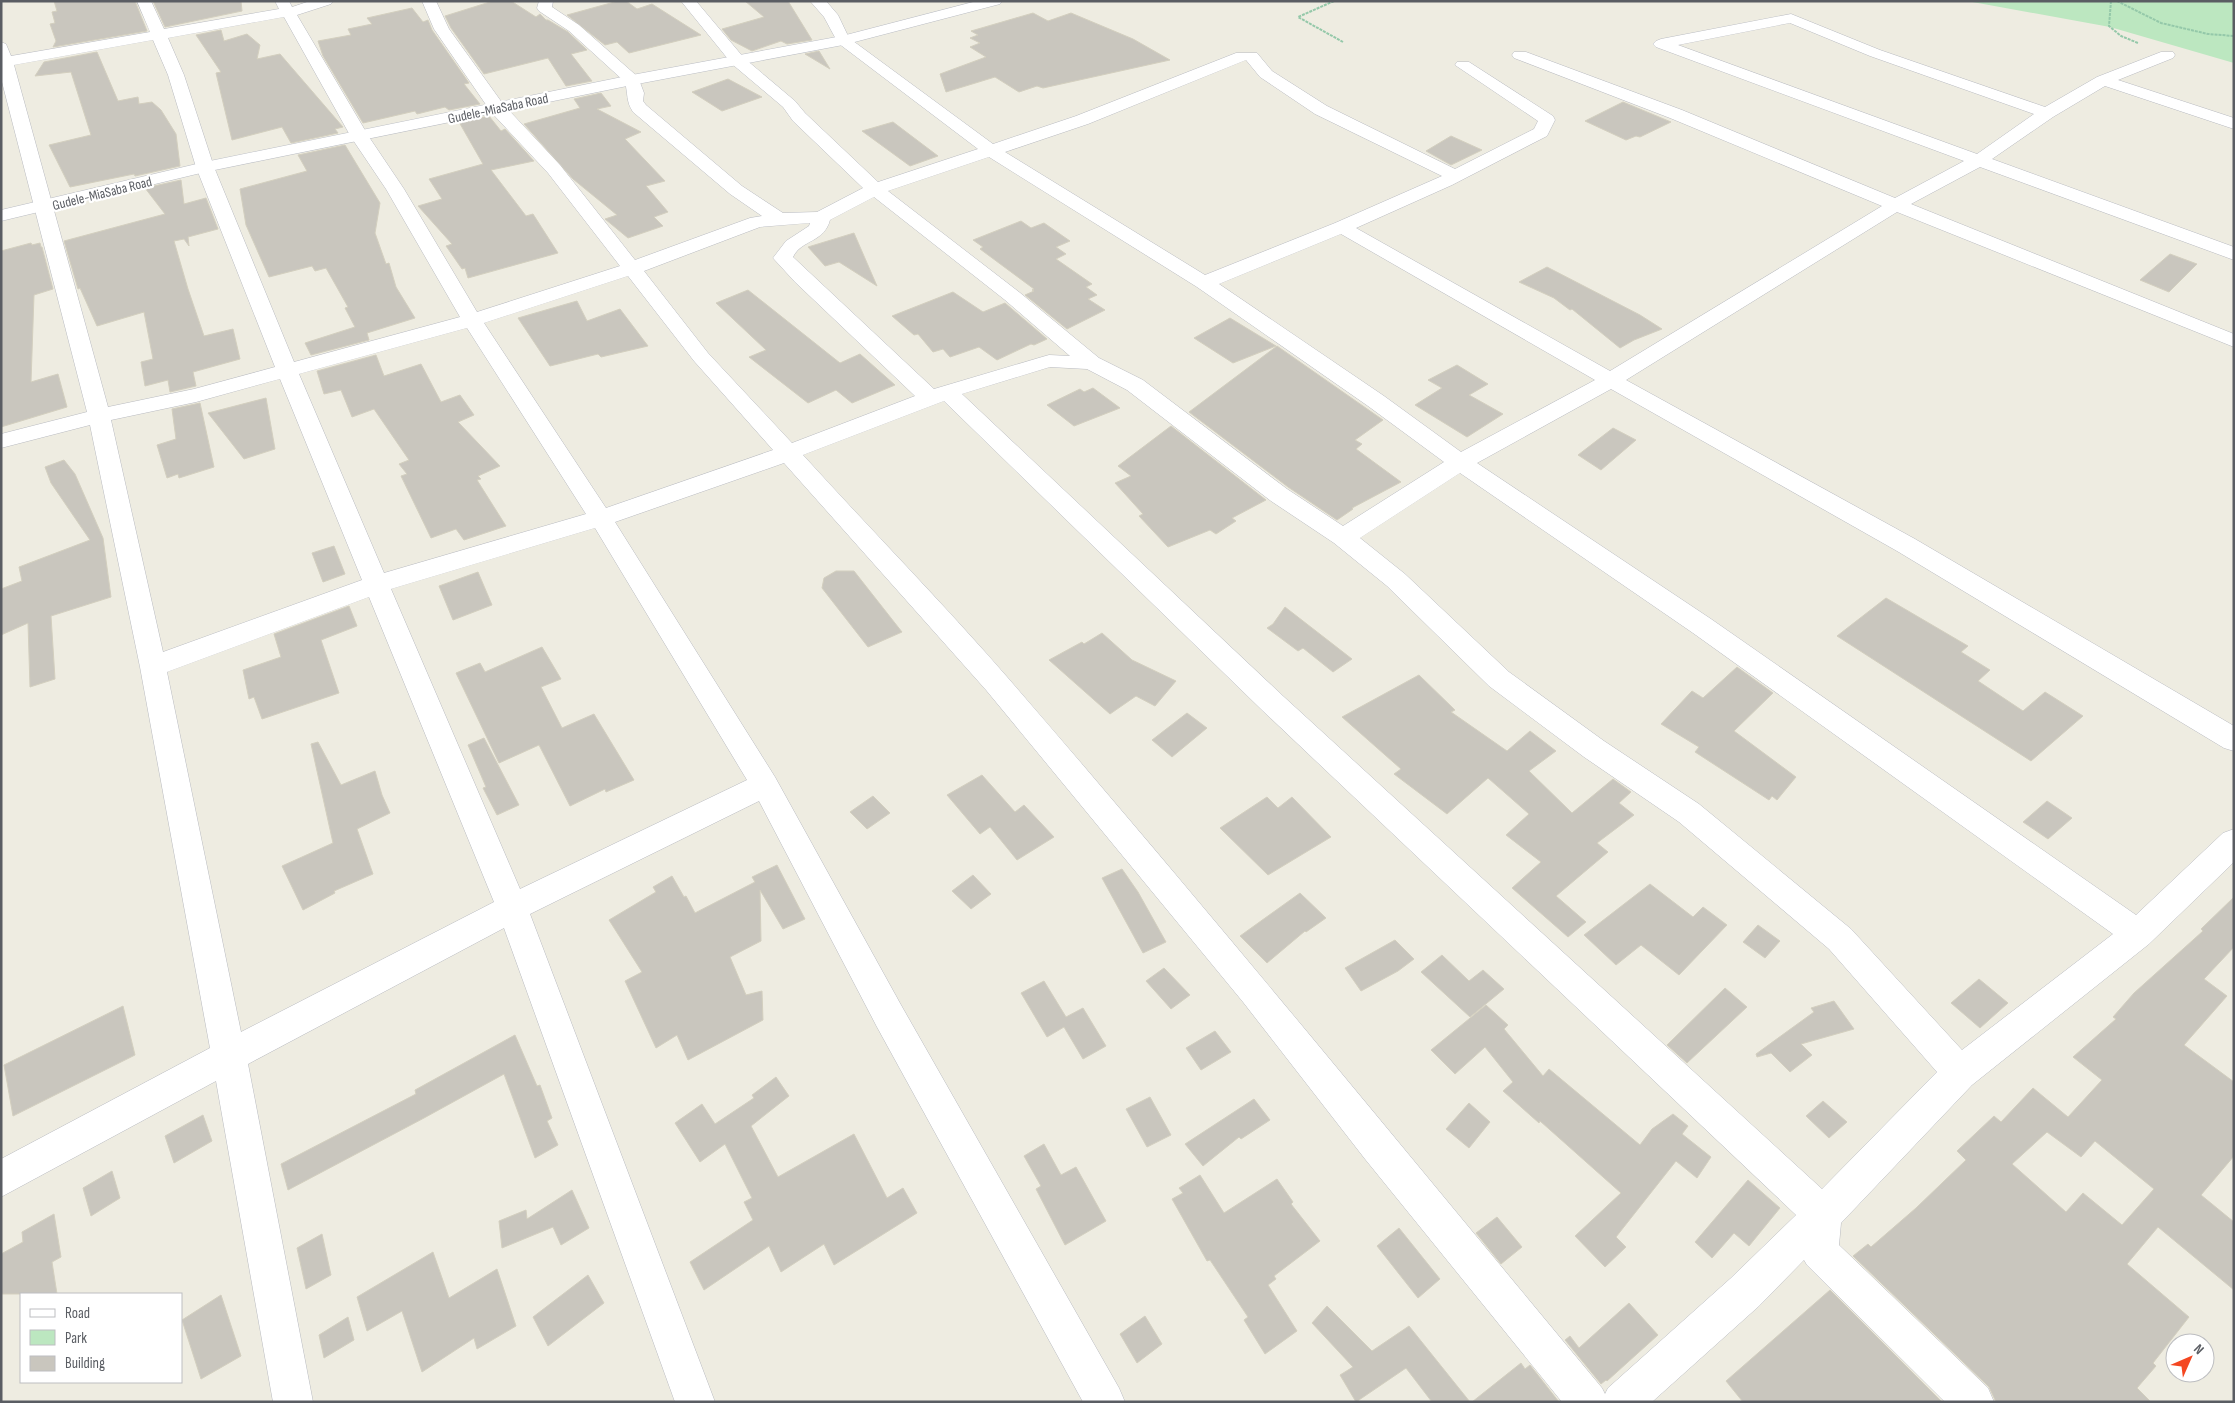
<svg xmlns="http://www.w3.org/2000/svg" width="2235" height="1403" font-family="'Sofia Sans Condensed',sans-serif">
	<rect width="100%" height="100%" fill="#eeece1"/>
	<!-- green -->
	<path fill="#bce7c0" d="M1967 1H2234V63L2110 27Z"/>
	<!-- building -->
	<path fill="#c9c6be" stroke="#d3cfbf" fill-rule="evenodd" d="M54 1H135L147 31 53 47 56 41 50 24 55 23 52 12 57 11Z
		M153 1H241L242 11 165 27Z
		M493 1H511L536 17 540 14 546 20H548L568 32 587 50 571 54 592 81 566 86 548 58 484 74 451 28 445 16Z
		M618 1H626L637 9 652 4 701 35 629 53 617 42 605 45 567 15Z
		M745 1H788L812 40 787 44 781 41 752 51 731 40 722 29 764 17Z
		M412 8 423 22 428 20 432 30 469 83 464 84 480 104 449 110 445 107 417 114 415 111 363 123 323 56 318 41 351 35 348 29 372 24 367 18Z
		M1033 13 1048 21 1071 13 1133 39 1170 60 1043 88 1037 86 1019 92 995 77 946 92 940 74 986 57 970 47 980 43 970 38 978 35 971 31Z
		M221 30 224 41 247 34 260 45 257 59 280 54 343 127 335 129 338 133 291 143 282 127 232 140 216 73 221 72 196 35Z
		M819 51 830 69 805 54Z
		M97 52 118 101 138 97 139 104 152 102 161 110 176 134 180 166 135 176 134 174 70 187 49 145 91 135 71 72 35 76 44 62Z
		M728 79 762 97 722 111 692 92Z
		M601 93 611 106 597 109 641 132 625 139 665 181 646 186 668 212 654 217 663 226 628 238 605 219 617 215 573 179 524 124 580 108 574 99Z
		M1623 102 1671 122 1640 137 1636 136 1626 140 1585 121Z
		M489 116 501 131 505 129 534 161 491 170 526 216 533 214 558 253 468 278 465 268 462 269 446 246 452 244 418 206 442 199 429 179 483 164 459 122Z
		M893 122 938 156 910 166 862 131Z
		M1451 136 1482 150 1451 165 1426 151Z
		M345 145 380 203 375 233 386 264 389 263 396 287 415 318 367 333 369 340 311 355 305 343 355 327 345 308 348 307 326 268 315 271 312 266 269 277 246 225 240 189 307 171 298 155Z
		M181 180 184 204 206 198 218 229 188 237 189 246 184 239 174 241 188 289 204 336 233 329 240 359 193 372 196 386 170 392 168 380 145 386 141 362 153 359 144 312 97 326 80 288 78 289 64 241 165 214 145 188Z
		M1021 221 1031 228 1044 223 1070 241 1056 247 1066 254 1056 259 1092 284 1086 287 1097 295 1088 299 1105 310 1067 329 1025 295 1034 291 1032 290 1034 289 980 249 983 247 973 240Z
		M854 233 877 286 839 262 825 266 808 247Z
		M31 243 32 245 40 243 41 247H42L53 289 34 295 31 382 58 374 67 407 1 427V251Z
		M2170 254 2197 264 2169 292 2140 280Z
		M1547 267 1640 315 1662 329 1634 340 1620 348 1572 309 1570 310 1554 298 1519 282Z
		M748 290 840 363 860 354 895 385 852 403 836 390 808 403 749 357 766 350 716 303Z
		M953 292 983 312 1005 303 1047 339 1034 345 1031 344 997 360 979 347 950 357 943 349 933 352 918 334 914 335 892 316Z
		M577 301 587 321 620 309 648 346 601 357 598 354 550 366 518 318Z
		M1230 318 1276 346 1233 363 1194 338Z
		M1277 346 1383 420 1355 440 1362 444 1356 449 1401 482 1352 508 1353 509 1337 520 1288 487 1189 412Z
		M376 355 384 376 421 364 441 402 460 395 474 415 458 422 500 466 478 476 481 479 477 480 506 526 464 540 456 529 431 538 401 476 407 474 399 464 409 460 374 409 352 417 341 390 324 394 317 371Z
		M1457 365 1488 384 1469 395 1503 414 1467 437 1415 405 1442 388 1428 380Z
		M1093 388 1120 408 1074 426 1047 405 1080 389 1084 392Z
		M266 398 275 449 244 459 208 413Z
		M200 403 214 467 179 478 178 474 167 478 157 445 176 439 172 409Z
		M1171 426 1266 500 1232 518 1236 521 1216 534 1210 530 1168 547 1139 516 1143 514 1115 483 1131 476 1118 466Z
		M1613 428 1636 440 1601 470 1578 455Z
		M64 460 75 474 103 538 111 597 51 616 55 679 30 687 28 623 1 635V589L22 581 19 567 90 540 51 483 45 467Z
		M334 546 345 574 323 582 312 553Z
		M836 571H854L902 632 868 647 822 588 824 578Z
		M478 572 492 605 453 620 439 586Z
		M1886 598 1968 646 1961 652 1990 670 1978 681 2023 711 2045 692 2083 716 2031 761 1837 636Z
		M349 606 357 626 321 640 339 693 262 719 254 697 249 699 243 670 281 657 274 634Z
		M1285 607 1352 659 1333 672 1303 648 1298 651 1267 628 1273 624Z
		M1102 633 1132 660 1176 681 1155 706 1136 696 1110 714 1049 660 1082 642 1084 644Z
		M542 647 561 679 541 687 562 728 594 714 634 780 606 792 605 789 570 806 539 745 499 763 456 673 480 663 485 672Z
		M1737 667 1773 693 1734 731 1796 777 1777 800 1772 796 1769 800 1695 752 1699 747 1661 724 1692 691 1703 698Z
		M1419 675 1455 710 1451 712 1507 751 1530 731 1556 751 1529 771 1572 813 1613 779 1631 792 1619 803 1634 815 1597 843 1608 852 1556 896 1586 922 1568 937 1512 888 1541 862 1506 835 1529 814 1488 778 1447 814 1394 774 1401 769 1342 717Z
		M1187 713 1207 728 1172 757 1152 740Z
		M484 738 519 805 497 815 483 788 486 787 468 745Z
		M318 742 341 785 375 771 382 795 390 813 357 829 373 874 334 891 335 893 303 910 282 866 333 843 311 744Z
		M982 775 1015 812 1024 805 1054 837 1017 860 990 827 980 834 947 795Z
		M873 796 890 813 867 829 850 812Z
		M1267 797 1278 808 1292 797 1331 837 1268 875 1220 828Z
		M2047 801 2072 818 2048 839 2023 822Z
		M777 865 805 919 783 929 760 890 761 941 730 957 746 995 762 991 763 1020 688 1060 677 1035 656 1048 625 981 642 972 609 920 656 892 653 887 672 876 684 897 686 896 695 913 755 882 752 877Z
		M1122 869 1138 892 1166 942 1143 953 1102 878Z
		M973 875 991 894 971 909 952 891Z
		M1650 884 1693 917 1703 907 1727 925 1679 975 1641 945 1616 965 1584 935Z
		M1300 893 1326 918 1306 932 1305 931 1267 963 1240 936Z
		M2234 897V947L2204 979 2227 996 2184 1045 2234 1082V1156L2201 1195 2234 1222V1290L2158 1227 2127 1264 2189 1317 2153 1363 2156 1366 2137 1388 2151 1402H1996L1989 1387 1853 1256 1868 1244 1871 1247 1916 1208 1966 1160 1957 1151 1994 1116 2001 1122 2033 1088 2068 1117 2102 1080 2073 1057 2116 1019 2113 1017 2134 993 2203 931 2201 929ZM2047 1132 2081 1157 2095 1141 2154 1189 2122 1225 2083 1193 2066 1212 2012 1164Z
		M1758 925 1780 941 1765 958 1743 942Z
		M1395 940 1414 959 1398 971 1361 991 1345 968Z
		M1442 955 1469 981 1483 970 1504 989 1470 1017 1421 972Z
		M1164 968 1190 995 1171 1009 1146 981Z
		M1979 979 2008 1003 1980 1028 1951 1003Z
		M1044 981 1066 1017 1083 1008 1106 1046 1083 1059 1064 1027 1047 1037 1021 993Z
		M1725 988 1747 1007 1687 1063 1667 1045Z
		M1834 1001 1854 1029 1801 1044 1812 1055 1790 1072 1771 1053 1757 1057 1756 1054 1814 1012 1811 1008Z
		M1486 1005 1508 1025 1504 1029 1543 1076 1549 1069 1640 1145 1652 1129 1673 1114 1688 1126 1682 1134 1711 1157 1697 1178 1676 1161 1616 1237 1626 1247 1605 1267 1575 1236 1621 1193 1540 1121 1539 1123 1503 1091 1513 1082 1485 1047 1455 1074 1431 1050Z
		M123 1006 135 1055 13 1116 4 1065Z
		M1215 1031 1231 1052 1201 1070 1186 1048Z
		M515 1035 537 1086 540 1085 552 1118 547 1121 558 1145 535 1158 504 1074 424 1118 288 1190 281 1164 416 1094 415 1090Z
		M776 1077 789 1096 751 1126 778 1177 854 1134 887 1198 903 1188 917 1213 834 1265 824 1244 781 1272 769 1246 704 1290 690 1262 753 1220 744 1202 752 1198 725 1144 700 1162 675 1123 702 1104 715 1124 754 1098 752 1095Z
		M1150 1097 1171 1135 1147 1147 1126 1109Z
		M1254 1099 1270 1120 1241 1139 1239 1137 1203 1166 1185 1144Z
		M1823 1101 1847 1122 1829 1138 1806 1116Z
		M1469 1103 1490 1122 1469 1148 1446 1129Z
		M203 1115 212 1141 174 1163 165 1136Z
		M1044 1144 1061 1175 1076 1167 1106 1221 1065 1245 1036 1189 1041 1186 1024 1156Z
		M112 1171 120 1198 91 1216 83 1188Z
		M1200 1175 1224 1213 1277 1179 1293 1202 1291 1204 1320 1241 1274 1276 1276 1279 1268 1285 1297 1331 1265 1354 1244 1320 1248 1317 1210 1260 1207 1261 1172 1199 1183 1193 1179 1188Z
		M1748 1180 1780 1208 1749 1246 1734 1233 1712 1258 1695 1242Z
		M572 1190 589 1228 561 1245 553 1227 502 1248 499 1221 526 1210 527 1219Z
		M54 1214 61 1257 52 1262 57 1294H1V1254L23 1242 22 1232Z
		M1497 1217 1522 1247 1501 1264 1476 1233Z
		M1399 1228 1440 1279 1418 1298 1377 1246Z
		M322 1234 331 1275 306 1289 297 1248Z
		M433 1252 449 1298 497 1269 516 1326 477 1349 474 1338 422 1372 402 1311 367 1331 357 1297Z
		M588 1275 604 1303 548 1346 533 1317Z
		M1830 1290 1942 1402H1743L1726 1381Z
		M221 1295 241 1356 201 1379 182 1320Z
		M1629 1303 1658 1335 1607 1381 1606 1380 1601 1384 1565 1340 1570 1336 1579 1348Z
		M1327 1306 1372 1351 1409 1326 1470 1402H1432L1406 1368 1356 1402 1340 1375 1353 1367 1312 1323Z
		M1145 1316 1162 1344 1137 1363 1120 1334Z
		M348 1317 354 1340 324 1358 319 1335Z
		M1521 1363 1525 1369 1530 1365 1559 1402H1472Z"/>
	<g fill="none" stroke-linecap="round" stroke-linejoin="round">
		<!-- street casing -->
		<g stroke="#b9bbc1" stroke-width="1">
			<path id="street" d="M137 1H151L164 29 279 9 275 1H289L292 7 310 1H333L331 4 297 15 369 137 404 189 477 312 620 266 548 173 491 112 434 29 422 1H436L449 29 503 104 560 165 635 260 750 218 762 216 730 194 633 112C626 102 628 93 625 82L569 31 539 11 537 8 539 1H553L552 7 579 25 638 77 644 93 643 101 646 105 742 186 783 213 817 212 863 188 793 121 783 107 732 64 681 1H696L744 58 795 101 805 113 878 182 978 149 838 43 824 17 810 1H826L838 15 849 38 993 144 1076 116 1236 53H1257L1272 71 1327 106 1455 169 1534 129 1538 121 1455 65 1457 62H1469L1553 116 1555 120 1547 136 1452 185 1356 228 1610 371 1882 206 1670 118 1514 58 1512 55 1514 52H1526L1682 110 1895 198 1964 161 1656 47 1653 44 1656 41 1661 39 1791 14 1880 50 2045 107 2097 77 2161 52H2173L2175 55 2173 58 2118 80 2234 118V129L2105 86 2053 117 1992 159 2234 247V260L1980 167 1911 204 2234 334V347L1897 212 1626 380 1915 539 2234 726V751L2224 748 1897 551 1611 389 1477 463 1711 619 2136 915 2223 833 2234 829V862L2149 944 1972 1085 1841 1223 1839 1245 1988 1388 1994 1402H1945L1807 1265 1804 1260 1759 1306 1652 1402H1562L1365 1159 1243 1002 986 690 784 463 615 522 775 777 901 1005 1119 1388 1125 1402H1083L877 1027 759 801 530 914 715 1402H675L504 928 248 1064 313 1402H273L216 1081 1 1197V1159L210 1048 140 667 90 425 1 448V434L87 412 1 78V42L6 44 11 56 150 32ZM284 17 351 137 386 189 460 317 294 362 214 167 184 75 168 38ZM1790 23 1870 56 2034 114 1977 154 1678 45ZM153 40 168 75 196 167 275 367 194 389 108 407 14 65ZM1246 60 1260 77 1315 114 1442 176 1335 223 1205 275 1005 152 1088 124ZM989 157 1197 287 1368 406 1444 462 1343 526 1287 489 1143 380 1099 358 1019 292 888 191ZM874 197 1005 300 1070 356 1049 355 1042 357 934 389 793 257C802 239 824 243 830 220ZM810 223 809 226 786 241 773 258 795 282 915 396 792 443 708 353 644 271 760 227ZM1341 234 1595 380 1461 452 1384 396 1219 284ZM628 276 694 361 773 450 606 508 484 323ZM467 328 586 514 384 573 299 374ZM1050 367 1087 369 1127 390 1271 501 1334 543 1387 586 1489 686 1584 757 1679 822 1829 949 1937 1072 1822 1189 1283 696 962 394ZM280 379 362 580 163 652 111 420 196 402ZM944 401 1263 711 1796 1215 1731 1278 1608 1388 1605 1394 1602 1388C1405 1151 1210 911 1008 678 942 602 871 530 803 455ZM1460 473 1693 633 2113 934 1962 1050 1851 929 1699 804 1604 741 1509 672 1405 574 1360 538ZM595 528 747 780 520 889 391 589ZM369 597 494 902 241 1032 167 672Z"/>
		</g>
		<!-- secondary casing -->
		<g stroke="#babdc4" stroke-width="1">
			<path id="secondary" d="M977 1H1002L1000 4 843 45 632 85 205 172 1 221V210L205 162 632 75 842 36Z"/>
		</g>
		<!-- path -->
		<path stroke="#94c8a9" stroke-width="2" stroke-dasharray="3 1" stroke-linecap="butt" d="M1334 1 1298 17 1343 42
			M2111 1 2109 26 2121 36 2138 43
			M2117 1 2161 23 2208 34 2234 36"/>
		<!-- street -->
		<use href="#street" fill="#fff" fill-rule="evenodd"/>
		<!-- secondary -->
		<use href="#secondary" fill="#fff" fill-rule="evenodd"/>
	</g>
	<g text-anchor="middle" stroke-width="4.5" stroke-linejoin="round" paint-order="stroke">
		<!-- far-street labels -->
		<g font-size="14" fill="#5a5d63" stroke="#fff">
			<text transform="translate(498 108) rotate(-12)" y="5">Gudele-MiaSaba Road</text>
			<text transform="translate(102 193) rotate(-14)" y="5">Gudele-MiaSaba Road</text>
		</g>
	</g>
	<!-- border -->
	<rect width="2235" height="1403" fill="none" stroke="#5a5d63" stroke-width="5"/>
	<!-- legend -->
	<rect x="20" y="1293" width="162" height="90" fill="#ffffff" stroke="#bdbec1"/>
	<rect x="30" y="1309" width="25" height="8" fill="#ffffff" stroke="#bdbec1"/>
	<text x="65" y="1318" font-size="15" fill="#5a5d63">Road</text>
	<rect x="30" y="1330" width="25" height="15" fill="#bce7c0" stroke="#bdbec1"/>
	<text x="65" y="1343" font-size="15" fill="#5a5d63">Park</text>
	<rect x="30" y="1356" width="25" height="15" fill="#c9c6be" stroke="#bdbec1"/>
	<text x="65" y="1368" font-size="15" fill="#5a5d63">Building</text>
	<!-- north arrow -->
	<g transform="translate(2190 1358) rotate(45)"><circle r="24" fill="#ffffff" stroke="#bdbec1"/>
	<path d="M0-4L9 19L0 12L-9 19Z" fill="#f44721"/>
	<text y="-8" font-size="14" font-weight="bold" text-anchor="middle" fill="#5a5d63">N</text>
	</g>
</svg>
